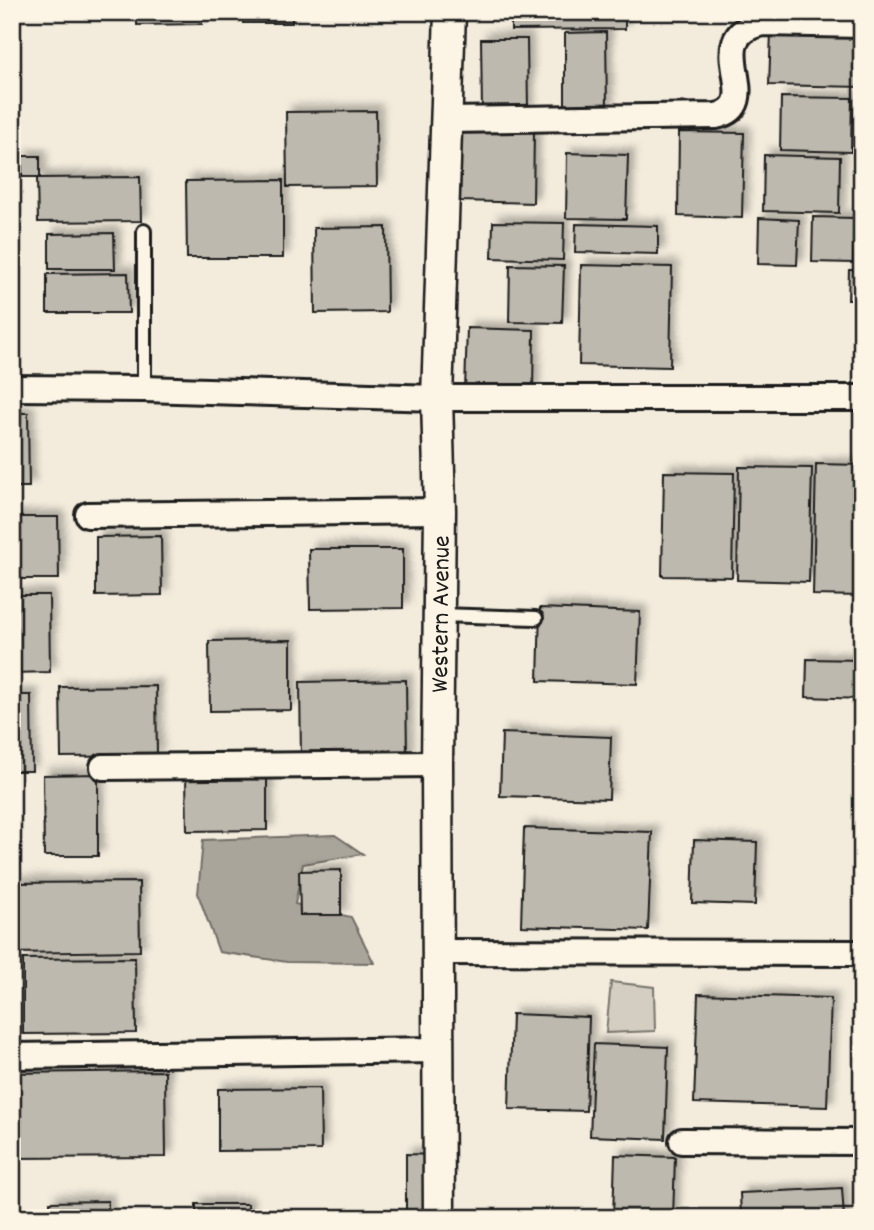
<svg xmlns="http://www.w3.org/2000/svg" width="874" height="1230" font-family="Dekko,sans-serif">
	<defs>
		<filter id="shadow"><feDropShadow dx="6" dy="-6" stdDeviation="3.5" flood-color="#0004"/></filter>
	</defs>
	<rect width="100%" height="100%" fill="#f3ecdd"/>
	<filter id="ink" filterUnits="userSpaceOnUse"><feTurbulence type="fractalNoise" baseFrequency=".0143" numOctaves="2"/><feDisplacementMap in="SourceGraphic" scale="14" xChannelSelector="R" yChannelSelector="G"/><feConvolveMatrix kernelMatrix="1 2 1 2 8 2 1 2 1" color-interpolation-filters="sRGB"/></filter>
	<g filter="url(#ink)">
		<!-- green -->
		<path fill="#d3cec1" stroke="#78756e" stroke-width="2" d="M611 982 654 987 655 1031 606 1033Z"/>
		<!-- water -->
		<path fill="#aaa59b" stroke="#716e68" stroke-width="2" d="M335 835 363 854 303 864 295 904 351 917 374 963 287 962 219 952 198 894 203 840Z"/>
		<!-- building -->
		<path fill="#beb9ae" stroke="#1c1c1c" stroke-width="2" filter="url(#shadow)" d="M137 12H202V24L137 25Z
			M243 12H292V23H243Z
			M511 12H625V29L511 30Z
			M606 32 607 111 565 112V33Z
			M771 32 862 34V87L769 85Z
			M481 39H527L528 110 482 111Z
			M781 97 852 98 851 152 780 150Z
			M376 111 377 186 287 187 286 112Z
			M461 128 534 130 533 203 460 201Z
			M679 132 744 133 742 218 678 216Z
			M567 153 628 155 626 219 566 218Z
			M764 155 840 157 839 213 763 211Z
			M22 156H40V177H22Z
			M140 177 141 221 38 222 37 178Z
			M283 180V258H187L186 181Z
			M813 217 854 218 853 263 812 262Z
			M759 218 799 220 797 265 758 264Z
			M493 222 564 223 563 260 492 258Z
			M576 224 658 226V254L575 252Z
			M386 227 387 312 315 313 314 228Z
			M114 233 115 269H49V234Z
			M510 265 564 266 562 323 509 322Z
			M581 265 672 267 670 367 579 365Z
			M849 270H862V300H848Z
			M128 273 129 313H47V274Z
			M467 328 534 330 533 391 465 389Z
			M12 413H28L29 487H12Z
			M816 464 862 465V596L813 595Z
			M739 467 812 468 809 582 737 580Z
			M664 472 734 473 732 577 662 576Z
			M12 517H58L59 579H12Z
			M161 536 162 595 96 596V537Z
			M309 549H403V608L310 609Z
			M12 595H49L50 672 12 673Z
			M540 608 640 612 637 684 538 681Z
			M291 640V710L210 711 209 641Z
			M807 659 862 660V699L806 697Z
			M406 680 407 758 301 759 300 682Z
			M156 686 157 756 61 757 60 687Z
			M12 695H31L32 771H12Z
			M502 733 611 737 609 799 500 796Z
			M98 774V856H44L43 775Z
			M267 775V830L187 831 186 776Z
			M524 828 652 832 648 930 521 926Z
			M694 840 757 842 755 905 692 903Z
			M341 870V915H300L299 871Z
			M139 882 140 951 12 953V883Z
			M135 958 136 1033 23 1034V959Z
			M698 994 831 998 827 1107 694 1103Z
			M512 1014 589 1017 586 1111 509 1109Z
			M594 1044 668 1047 665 1139 590 1136Z
			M165 1071 166 1157 12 1158V1073Z
			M320 1088 321 1150 218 1151V1089Z
			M406 1154 436 1155 435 1218H406Z
			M615 1155 675 1157 673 1218H613Z
			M842 1188 844 1218H741L740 1193Z
			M108 1201V1218H50V1202Z
			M196 1204H248V1218H196Z"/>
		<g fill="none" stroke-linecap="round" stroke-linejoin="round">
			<!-- service casing -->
			<g stroke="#1c1c1c" stroke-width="18">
				<path id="service" d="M144 389V231
					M440 615 536 618"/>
			</g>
			<!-- minor casing -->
			<g stroke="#1c1c1c" stroke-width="30">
				<path id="minor" d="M447 120 716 116C770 105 697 36 763 23L862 25
					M12 388 144 389 437 398H862
					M88 515 440 511
					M103 767 437 764
					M437 952 862 953
					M12 1056 438 1050
					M682 1141 862 1142"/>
			</g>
			<!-- tertiary casing -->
			<g stroke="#1c1c1c" stroke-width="35">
				<g id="tertiary">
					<path id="s1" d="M439 1218 437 764 440 511 437 398 450 12"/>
				</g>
			</g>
			<!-- service -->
			<use href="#service" stroke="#fcf5e5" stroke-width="12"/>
			<!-- minor -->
			<use href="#minor" stroke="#fcf5e5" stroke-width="24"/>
			<!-- tertiary -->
			<use href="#tertiary" stroke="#fcf5e5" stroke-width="30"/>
		</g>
	</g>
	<g text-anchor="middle" stroke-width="5" stroke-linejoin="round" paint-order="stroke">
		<!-- street labels -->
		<g font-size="26" fill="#1c1c1c" stroke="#fcf5e5">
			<text dy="9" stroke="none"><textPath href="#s1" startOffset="604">Western Avenue</textPath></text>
		</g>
	</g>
	<!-- margin -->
	<rect width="874" height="1230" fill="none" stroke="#fcf5e5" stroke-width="42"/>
	<rect x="21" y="21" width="832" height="1188" fill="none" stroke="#1c1c1c" stroke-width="2.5" filter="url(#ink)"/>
</svg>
